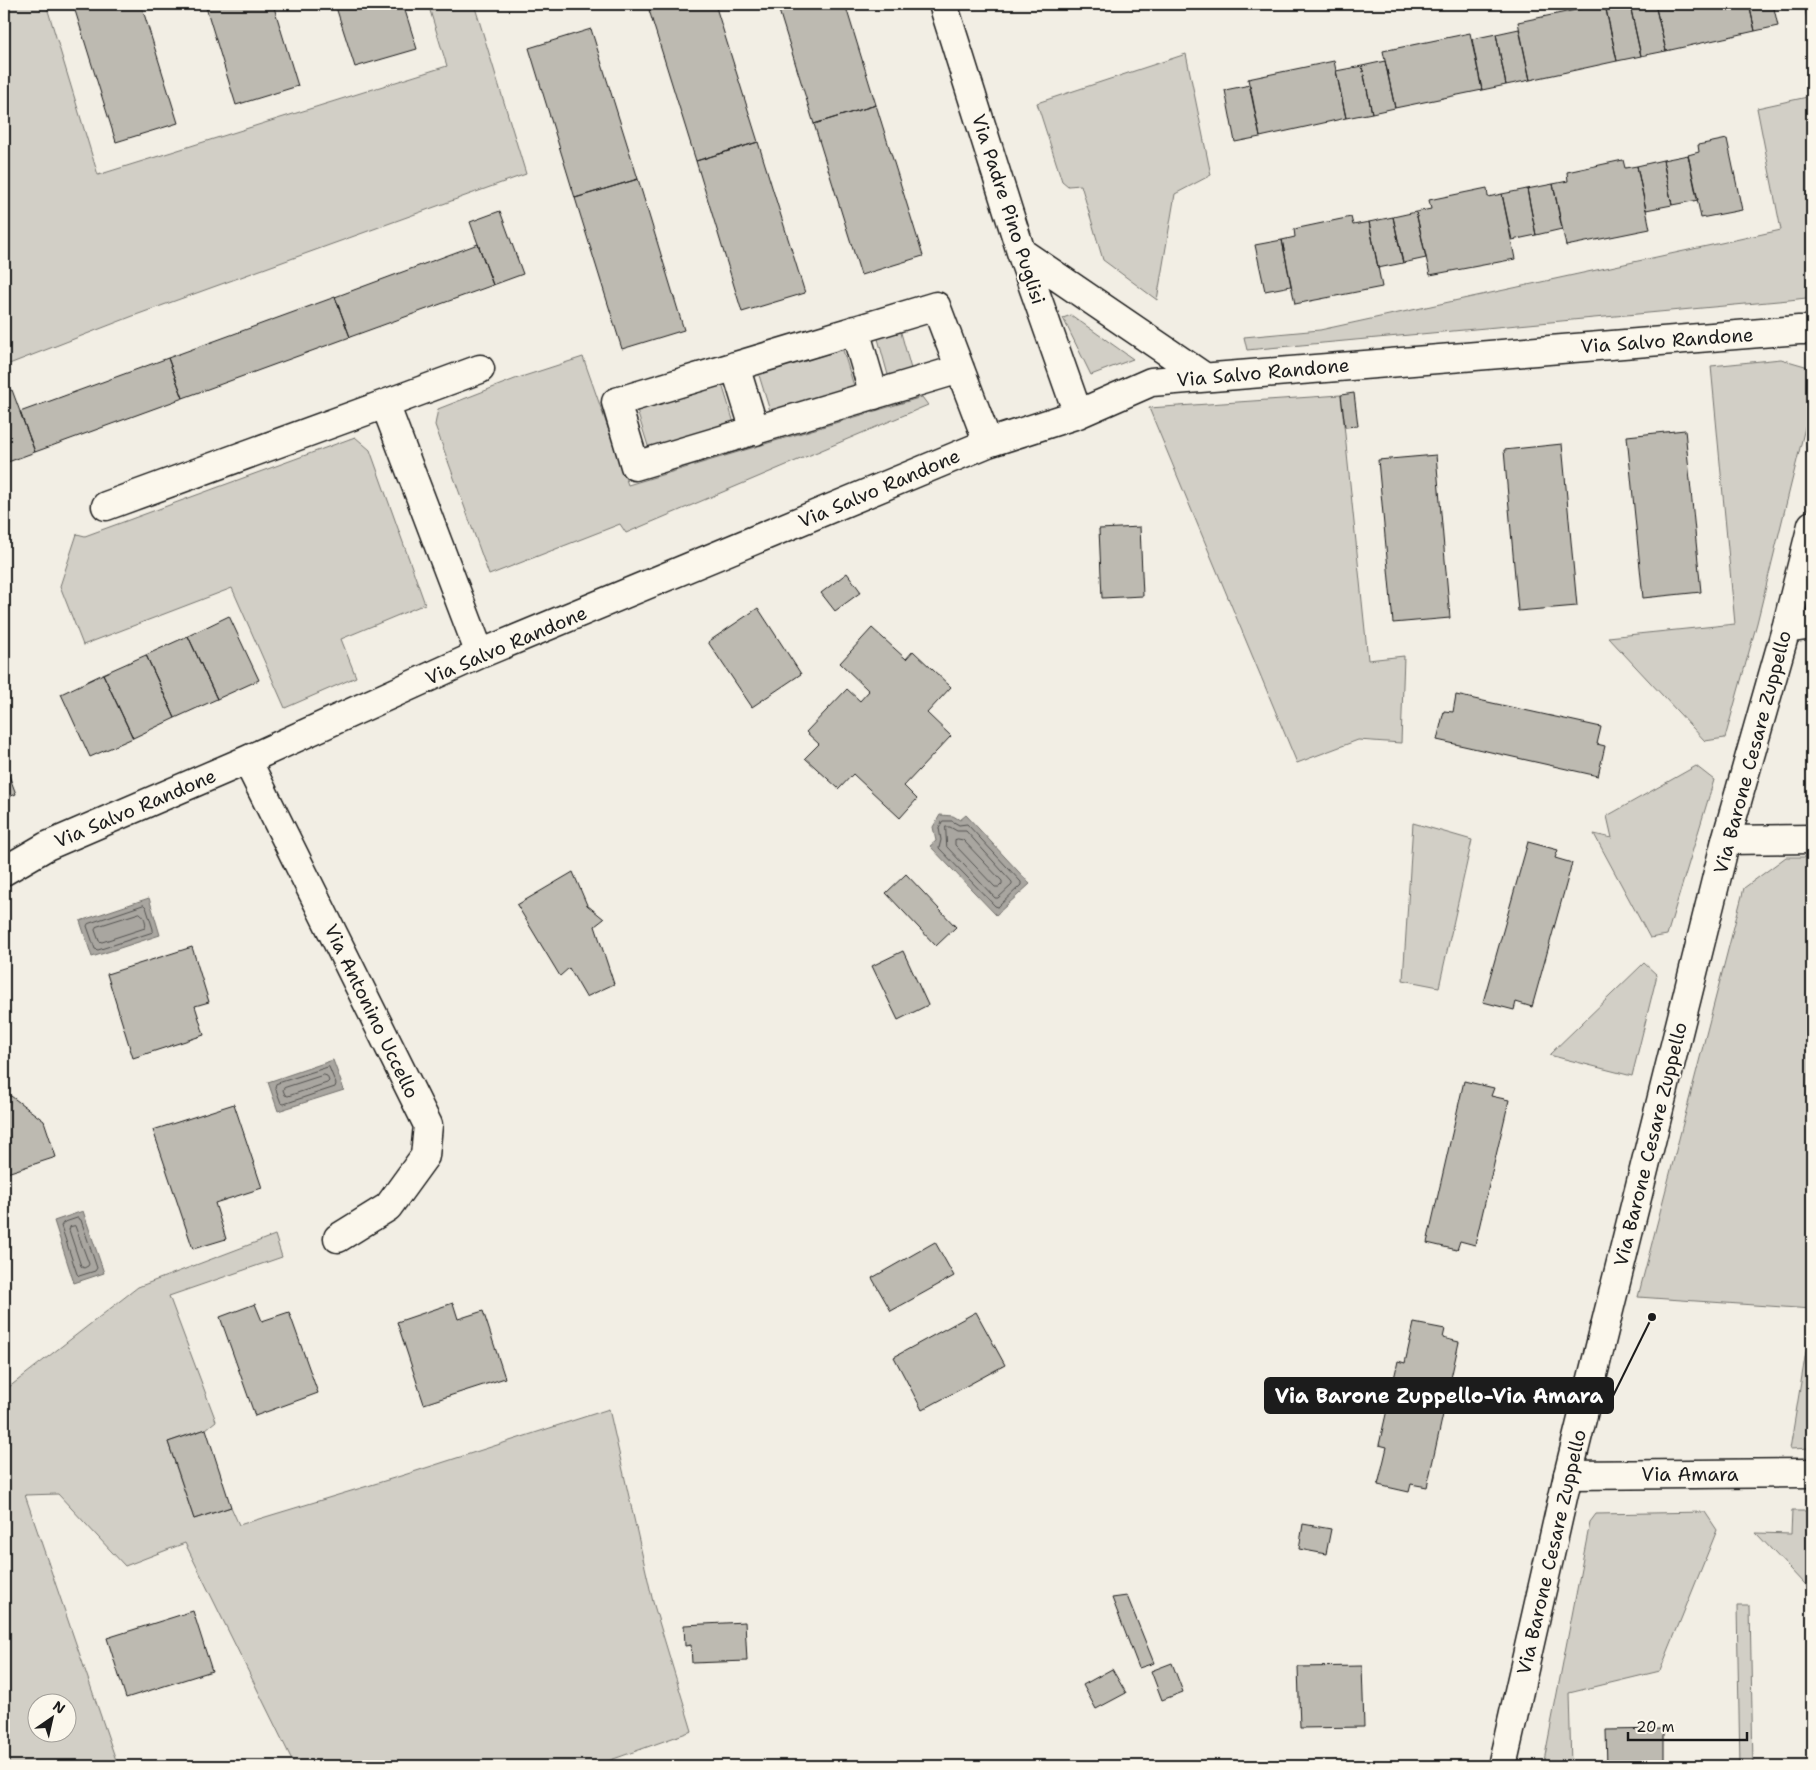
<svg xmlns="http://www.w3.org/2000/svg" width="1816" height="1770" font-family="'Shantell Sans',sans-serif">
	<rect width="100%" height="100%" fill="#f2eee4"/>
	<filter id="ink" filterUnits="userSpaceOnUse"><feTurbulence type="fractalNoise" baseFrequency=".02" numOctaves="2"/><feDisplacementMap in="SourceGraphic" scale="10" xChannelSelector="R" yChannelSelector="G"/><feConvolveMatrix kernelMatrix="1 2 1 2 8 2 1 2 1" color-interpolation-filters="sRGB"/></filter>
	<g filter="url(#ink)">
		<!-- green -->
		<path fill="#d2cfc6" stroke="#777671" fill-rule="evenodd" d="M4 4H46L98 175 447 66 428 4H474L526 174 133 316 4 366Z
			M1804 4H1812V46Z
			M1186 54 1211 175 1175 194 1157 300 1103 260 1081 185 1068 186 1062 181 1037 103Z
			M1812 96V295L1806 298 1789 300 1247 350 1244 337 1320 330 1781 230 1757 108Z
			M1071 315 1133 359 1091 375 1063 318Z
			M900 329 911 369 888 375 877 335Z
			M842 347 854 386 770 411 758 372Z
			M583 357 628 485 922 397 928 405 626 533 620 524 489 575 435 425 438 409 515 379Z
			M1781 359 1812 368V399L1757 623 1725 738 1705 741 1608 637 1735 624 1711 366Z
			M722 384 734 423 649 449 637 411Z
			M1341 395 1368 660 1404 656 1401 743 1358 740 1297 763 1149 408Z
			M355 437 370 450 425 604 341 639 356 677 285 708 232 588 83 645 60 586 77 534 85 536Z
			M1696 766 1714 780 1667 935 1650 938 1594 834 1612 838 1607 816Z
			M1413 823 1472 840 1439 987 1403 980Z
			M1786 857H1812V1309L1638 1297 1744 888Z
			M1644 963 1657 975 1632 1076 1549 1055Z
			M275 1235 282 1257 169 1296 216 1421 206 1429 168 1442 194 1519 231 1507 239 1525 404 1475 609 1409 653 1602 692 1731 594 1766H295L185 1543 125 1566 58 1494 25 1495 118 1766H4V1391L138 1287ZM38 1702H68V1732H38Z
			M1812 1315V1448L1790 1449Z
			M1792 1511H1812V1586L1805 1585 1756 1533 1791 1534Z
			M1705 1512 1717 1530 1660 1671 1569 1693 1571 1766H1543L1590 1522 1596 1514Z
			M1737 1606H1750L1753 1766H1740Z"/>
		<!-- water -->
		<path fill="#a9a6a0" stroke="#716f6b" d="M940 815 953 816 960 820 966 815 1030 884 996 915 930 846 936 841 933 827Z
			M149 898 160 935 92 957 80 921Z
			M333 1060 344 1090 278 1111 268 1082Z
			M83 1211 104 1273 74 1283 54 1221Z"/>
		<g fill="none" stroke-linecap="round" stroke-linejoin="round">
			<!-- shore -->
			<path stroke="#545351" stroke-width="1" d="M943 821H952L959 825 967 824 1021 882V885L998 907 995 906 939 848 941 840 939 828Z
				M946 827H950L957 831H966L1012 882V885L998 898H995L947 847Z
				M958 839 963 840 1002 881V884L999 887H995L955 845V840Z
				M144 905 146 907 153 929V932L98 950 95 949 87 926 88 924Z
				M140 913C144 915 147 924 145 928L102 942 99 941 95 930 96 927Z
				M329 1067 336 1084 335 1087 284 1104 281 1103 275 1087 276 1084Z
				M324 1075 327 1076 329 1081 327 1083 288 1096 285 1095 283 1090 284 1088Z
				M78 1218 81 1220 97 1268 95 1271 79 1276 77 1274 61 1226 63 1223Z
				M75 1226 89 1264 88 1266 84 1268 81 1266 69 1230 70 1227Z"/>
		</g>
		<!-- building -->
		<path fill="#bdbab1" stroke="#1c1c1c" d="M73 4H141L178 123 116 142Z
			M205 4H273L298 86 236 105Z
			M335 4H403L417 49 355 67Z
			M670 4H715L758 142 696 161 649 10Z
			M777 4H845L876 105 814 124Z
			M1605 4 1617 61 1530 80 1518 22Z
			M1634 4H1655L1666 51 1641 56 1630 5Z
			M1655 4H1749L1755 31 1666 51Z
			M1749 4H1773L1778 26 1755 31Z
			M1630 5 1641 56 1617 61 1606 10Z
			M591 29 638 179 575 198 529 48Z
			M1519 29 1530 80 1506 85 1496 34Z
			M1470 33 1482 90 1395 108 1383 51Z
			M1496 34 1506 85 1482 90 1472 39Z
			M1334 61 1346 118 1260 137 1248 79Z
			M1385 61 1395 108 1372 113 1362 66Z
			M1362 66 1372 113 1346 118 1336 71Z
			M1250 85 1260 137 1235 142 1225 90Z
			M876 105 923 256 861 275 814 124Z
			M1727 139 1742 210 1701 218 1688 155 1699 152 1698 145Z
			M758 142 805 293 742 312 696 161Z
			M1688 155 1698 200 1672 205 1663 160Z
			M1623 160 1625 168 1637 166 1650 229 1566 246 1553 184 1568 181 1567 172Z
			M1663 160 1672 205 1646 210 1637 166Z
			M638 179 684 330 622 349 575 198Z
			M1553 184 1562 229 1536 235 1527 189Z
			M1487 188 1488 197 1502 194 1515 259 1430 275 1416 212 1431 209 1429 200Z
			M1527 189 1536 235 1512 240 1502 194Z
			M500 211 523 274 493 285 470 222Z
			M1416 212 1426 258 1403 263 1393 217Z
			M1351 217 1353 225 1369 222 1382 287 1295 304 1282 240 1295 237 1294 229Z
			M1393 217 1403 263 1378 268 1369 222Z
			M1282 240 1291 286 1265 291 1255 245Z
			M478 244 493 285 350 337 335 297Z
			M335 297 350 337 183 398 168 358Z
			M168 358 183 398 35 452 20 412Z
			M12 390 35 452 8 462 4 451V393Z
			M1354 393 1358 426 1345 427 1341 395Z
			M1685 430 1701 592 1643 598 1627 436Z
			M1562 444 1577 606 1518 611 1504 450Z
			M1436 455 1450 618 1393 623 1378 460Z
			M4 514 11 517 4 539Z
			M1140 527 1143 596 1102 598 1099 529Z
			M847 573 861 592 835 611 821 593Z
			M758 608 801 674 752 707 708 642Z
			M229 616 259 680 217 699 188 636Z
			M872 628 906 659 913 651 951 687 927 713 951 736 904 786 917 799 900 818 853 774 839 789 805 758 819 744 806 732 847 689 860 701 869 691 840 663Z
			M188 636 217 699 175 718 146 655Z
			M146 655 175 718 133 738 103 674Z
			M103 674 133 738 90 757 61 694Z
			M1456 695 1601 727 1597 744 1605 746 1598 776 1437 740 1444 711 1453 712Z
			M4 762 16 794 4 799Z
			M1528 842 1558 850 1555 858 1572 863 1532 1007 1516 1002 1514 1010 1483 1002Z
			M573 872 587 905 604 919 595 926 614 984 586 997 569 968 560 976 517 905Z
			M906 874 956 927 936 946 886 893Z
			M192 947 209 1002 195 1006 204 1035 133 1058 107 974Z
			M903 951 928 1005 898 1020 872 966Z
			M1464 1081 1494 1088 1491 1096 1509 1100 1475 1245 1460 1241 1457 1250 1427 1243Z
			M11 1096 44 1121 56 1157 4 1174V1098Z
			M234 1104 262 1188 215 1203 226 1239 193 1249 153 1130Z
			M935 1242 954 1276 891 1311 872 1278Z
			M453 1303 458 1319 483 1311 505 1378 424 1404 397 1322Z
			M255 1304 262 1321 289 1312 318 1393 255 1416 220 1317Z
			M976 1312 1005 1365 922 1410 894 1357Z
			M1414 1323 1445 1329 1443 1338 1459 1342 1427 1487 1411 1484 1409 1492 1378 1485 1387 1447 1379 1445 1398 1361 1405 1363Z
			M206 1429 231 1507 194 1519 168 1442Z
			M1303 1524 1331 1529 1326 1554 1299 1549Z
			M1127 1596 1154 1663 1139 1668 1112 1598Z
			M193 1611 212 1671 126 1698 107 1638Z
			M745 1622 747 1661 692 1663 691 1645 685 1646 684 1625Z
			M1172 1663 1183 1692 1162 1700 1151 1671Z
			M1362 1666 1364 1727 1300 1728 1298 1667Z
			M1112 1669 1126 1693 1096 1709 1083 1685Z
			M1664 1729V1764H1673V1766H1607L1606 1730Z"/>
		<g fill="none" stroke-linecap="round" stroke-linejoin="round">
			<!-- minor casing -->
			<g stroke="#1c1c1c" stroke-width="31">
				<path id="minor" d="M943 4 1021 252 1078 414
					M1021 252 1203 376
					M855 330 874 395
					M735 366 755 431
					M960 369 635 466 616 402 936 306 988 443
					M385 404 480 369
					M106 506 385 404 480 654
					M1786 629 1812 625
					M247 760 428 1125 425 1156 388 1207 338 1238
					M1726 840 1812 839
					M4 871 47 846 247 760 480 654 988 443 1078 414 1151 382 1799 330H1812
					M1568 1475 1812 1473"/>
			</g>
			<!-- major casing -->
			<g stroke="#1c1c1c" stroke-width="31">
				<path id="major" d="M1502 1766 1568 1475 1726 840 1786 629 1812 525"/>
			</g>
			<!-- minor -->
			<use href="#minor" stroke="#fbf7ec" stroke-width="28"/>
			<!-- major -->
			<use href="#major" stroke="#fbf7ec" stroke-width="28"/>
		</g>
	</g>
	<g text-anchor="middle" stroke-width="4" stroke-linejoin="round" paint-order="stroke">
		<!-- street labels -->
		<g font-size="19" fill="#1c1c1c" stroke="#fbf7ec">
			<text transform="translate(1009 209) rotate(72)" y="7">Via Padre Pino Puglisi</text>
			<text transform="translate(1667 340) rotate(-4)" y="7">Via Salvo Randone</text>
			<text transform="translate(1263 372) rotate(-5)" y="7">Via Salvo Randone</text>
			<text transform="translate(879 488) rotate(-23)" y="7">Via Salvo Randone</text>
			<text transform="translate(506 645) rotate(-23)" y="7">Via Salvo Randone</text>
			<text transform="translate(1752 752) rotate(-75)" y="7">Via Barone Cesare Zuppello</text>
			<text transform="translate(135 808) rotate(-23)" y="7">Via Salvo Randone</text>
			<text transform="translate(372 1011) rotate(64)" y="7">Via Antonino Uccello</text>
			<text transform="translate(1650 1144) rotate(-76)" y="7">Via Barone Cesare Zuppello</text>
			<text x="1690" y="1481">Via Amara</text>
			<text transform="translate(1551 1552) rotate(-77)" y="7">Via Barone Cesare Zuppello</text>
		</g>
	</g>
	<!-- callouts -->
	<path fill="none" stroke="#1c1c1c" stroke-width="2" d="M1652 1317L1613 1396"/>
	<circle fill="#1c1c1c" stroke="#fbf7ec" stroke-width="2" cx="1652" cy="1317" r="5"/>
	<rect fill="#1c1c1c" stroke="#1c1c1c" stroke-width="2" x="1265" y="1378" width="348" height="35" rx="5"/>
	<g font-size="20" text-anchor="middle" font-weight="bold" fill="#fff">
		<text x="1439" y="1403">Via Barone Zuppello-Via Amara</text>
	</g>
	<!-- margin -->
	<rect width="1816" height="1770" fill="none" stroke="#fbf7ec" stroke-width="20"/>
	<rect x="10" y="10" width="1796" height="1750" fill="none" stroke="#1c1c1c" stroke-width="2" filter="url(#ink)"/>
	<!-- north arrow -->
	<g transform="translate(52 1718) rotate(34)"><circle r="24" fill="#fbf7ec" stroke="#a29f99"/>
	<path d="M0-4L9 19L0 12L-9 19Z" fill="#1c1c1c"/>
	<text y="-8" font-size="14" font-weight="bold" text-anchor="middle" fill="#1c1c1c">N</text>
	</g>
	<!-- scale -->
	<path d="M1628 1732v8h119v-8" fill="none" stroke="#1c1c1c" stroke-width="2.5"/>
	<text x="1636" y="1732" font-size="15" fill="#1c1c1c" stroke="#fbf7ec" stroke-width="4" paint-order="stroke">20 m</text>
</svg>
